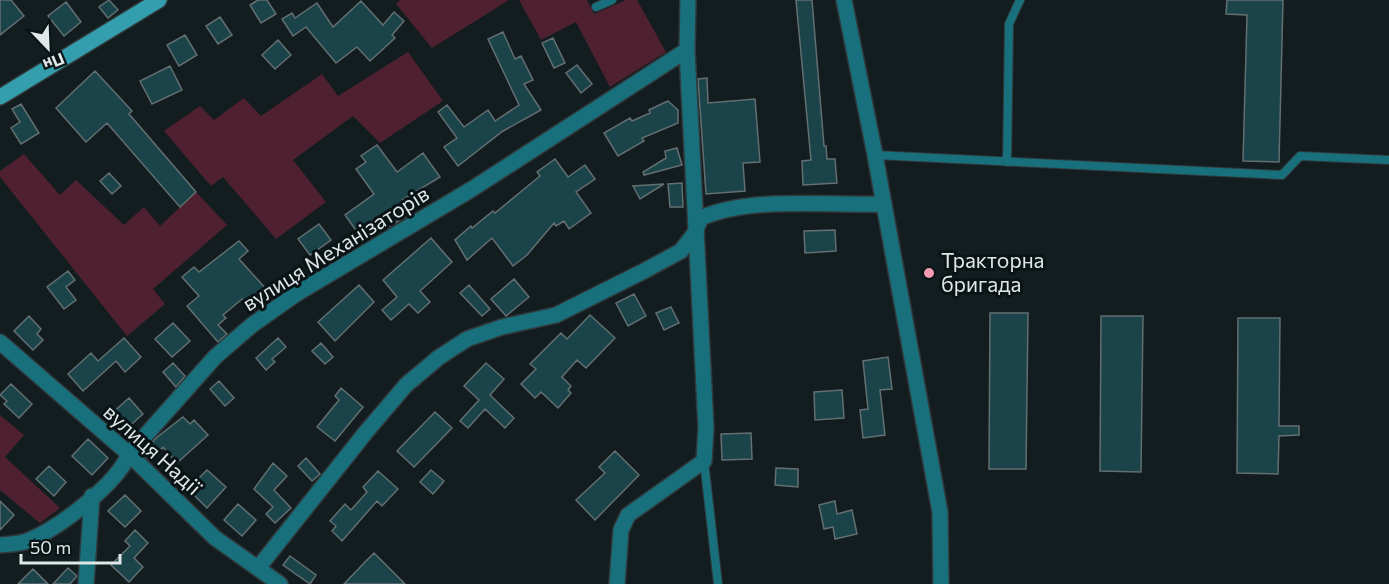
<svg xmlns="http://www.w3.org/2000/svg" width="1389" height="584" font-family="Commissioner,sans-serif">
	<rect width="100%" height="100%" fill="#131d1f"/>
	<!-- green -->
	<path fill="#4f2130" d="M400 0H509L432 48 396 4Z
		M519 0H587L594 14 626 0H637L666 52 610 87 576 22 541 40Z
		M408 52 443 101 380 143 353 116 293 160 326 202 276 239 223 177 211 186 164 131 200 106 214 120 244 98 261 116 322 74 338 96Z
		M24 154 60 195 76 180 124 225 144 207 160 226 196 192 227 225 153 289 165 304 127 336 0 177V171Z
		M0 415 24 435 5 457 60 508 40 523 0 490Z"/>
	<!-- building -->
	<path fill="#1a434a" stroke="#636f71" stroke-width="1.5" d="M0 0H11L24 16 0 35Z
		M109 0 118 10 108 18 99 7Z
		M258 0H267L276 14 261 23 250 5Z
		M796 0H812L824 146H826L827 159H835L837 183 803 185 802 161 811 160Z
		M1227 0H1283L1279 162 1243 161 1247 15 1226 14Z
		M361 1 383 25 394 12 404 21 392 35 395 38 370 61 357 47 336 63 306 27 293 36 282 19 292 13 295 18 317 3 333 27Z
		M66 2 81 22 64 36 48 16Z
		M220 17 232 35 218 44 206 26Z
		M503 32 515 59 521 56 533 80 524 84 541 110 503 131 458 166 444 147 457 138 438 112 447 105 464 127 488 110 495 121 519 105 488 39Z
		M185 35 197 55 179 66 167 45Z
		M553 38 565 63 554 68 542 43Z
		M278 40 291 55 275 69 262 55Z
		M577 65 592 84 581 93 566 73Z
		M170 66 182 90 152 104 140 81Z
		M95 71 132 111 129 114 196 192 180 207 107 123 86 142 56 108Z
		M707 78 708 103 755 99 760 162 743 163 745 191 706 194 698 79Z
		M668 101 678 110V123L642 138 644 141 618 156 604 133 630 118 632 121 650 113 649 110Z
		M21 104 39 133 21 144 11 128 20 122 12 109Z
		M377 145 397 172 423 153 440 177 402 200 404 203 398 208 405 217 387 228 378 216 357 232 345 215 374 194 356 169 366 162 361 156Z
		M677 148 682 165 644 175 643 172 666 158 665 151Z
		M555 159 568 177 585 165 595 179 576 192 591 213 569 229 564 221 556 226 554 223 527 255 513 266 492 238 467 260 455 240 471 226 472 228 493 211 495 213 540 176 537 172Z
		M109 173 121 186 112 194 100 181Z
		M682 183 683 207H670L668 184Z
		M664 184 640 199 633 186Z
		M319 224 331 240 310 255 298 239Z
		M835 230 836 251 805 253 804 231Z
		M431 238 452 262 420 291 430 302 418 313 409 304 391 320 382 310 397 297 383 280Z
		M239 241 248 251 239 259 268 291 250 308 242 299 223 315 226 318 218 325 227 334 218 342 187 306 199 296 182 277 194 267 199 272Z
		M68 271 75 280 66 287 76 300 64 309 47 287Z
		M514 279 529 297 506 316 491 299Z
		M359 285 374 302 335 341 318 322Z
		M469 285 490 309 482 316 460 293Z
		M634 294 646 316 628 326 616 303Z
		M671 307 679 323 664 330 656 313Z
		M990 313H1028L1026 469H989Z
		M590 315 615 338 586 368 577 360 562 377 571 386 568 390 571 393 558 408 541 392 535 398 521 384 536 369 530 364 561 333 567 339Z
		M29 316 41 329 37 334 43 340 33 350 14 331Z
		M1101 316H1143L1141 472 1100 471Z
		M1238 318H1280L1279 426H1299V435L1279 436 1278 474 1237 473Z
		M173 323 190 341 172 357 155 339Z
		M124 338 141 357 125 372 116 361 83 391 68 374 91 353 98 361Z
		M278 338 286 347 272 359 275 362 266 370 256 358Z
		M321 343 333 357 325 364 312 351Z
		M888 357 892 389 880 390 885 435 863 438 860 410 868 409 863 361Z
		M173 363 185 376 176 387 163 372Z
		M486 363 504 379 490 395 514 418 505 428 485 409 468 428 460 421 479 400 464 386Z
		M219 381 234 398 225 406 210 389Z
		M11 384 32 404 19 418 4 404 7 401 0 395Z
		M341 388 363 407 335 441 317 427 339 400 335 396Z
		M842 390 844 418 815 420 814 392Z
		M129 398 143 414 125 430 111 414Z
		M435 412 452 428 414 467 397 451Z
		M183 417 190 424 194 420 208 435 177 463 163 447 150 461 142 454 156 438Z
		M751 433 752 459 722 460 721 434Z
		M88 439 108 458 92 475 72 456Z
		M615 451 639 475 595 520 576 500 605 473 599 467Z
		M306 458 320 474 312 481 298 466Z
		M273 463 287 476 274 490 291 508 275 523 266 514 273 507 254 489Z
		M49 466 66 482 54 496 36 479Z
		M776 468 798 469V487L775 485Z
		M207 470 226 487 207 508 188 489Z
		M431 470 444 481 433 494 420 482Z
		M378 471 398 489 382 506 377 501 342 541 332 531 336 526 330 521 345 504 351 510 367 492 363 487Z
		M125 495 141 511 125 527 108 511Z
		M0 501 14 515 0 530Z
		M835 501 837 514 852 510 857 534 835 539 833 527 824 529 819 505Z
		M238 504 256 520 242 536 224 520Z
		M135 530 148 543 134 558 143 567 129 582 111 565 130 546 125 541Z
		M374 553 405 584H344L365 562Z
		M290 556 316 575 310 584 283 565Z
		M68 568 77 576 70 584H53Z
		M33 569 48 584H18Z"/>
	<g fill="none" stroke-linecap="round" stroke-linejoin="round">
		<!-- lane casing -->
		<g stroke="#30393b" stroke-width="10">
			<path id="lane" d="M596 7 612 0
				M875 155 1282 175 1300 156 1389 160
				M1007 162 1009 24 1020 0
				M704 461 718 584"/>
		</g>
		<!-- street casing -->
		<g stroke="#30393b" stroke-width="18">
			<path id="street" d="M844 0 875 155 940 512 941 584
				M0 342 129 454 215 538 280 584
				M0 545C9 544 19 544 27 541 58 529 117 484 129 454L215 357 252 325 296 294 472 189 687 50 688 0
				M258 568 366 432 406 385 438 358 467 339 502 327 556 315 644 271 681 251 694 234 701 218C751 196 827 206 882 204
				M86 584 92 496
				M617 584 621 530 628 515 704 461 706 428 687 50"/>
		</g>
		<!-- secondary casing -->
		<g stroke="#30393b" stroke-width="18">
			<path id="secondary" d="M0 97 159 0"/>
		</g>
		<!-- lane -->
		<use href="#lane" stroke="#18707c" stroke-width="8"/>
		<!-- street -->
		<use href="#street" stroke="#18707c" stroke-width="15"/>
		<!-- secondary -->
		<use href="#secondary" stroke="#339ead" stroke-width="15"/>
	</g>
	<!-- markers -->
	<circle fill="#f19ab2" stroke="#0a1416" stroke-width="2" cx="929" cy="273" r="6"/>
	<g text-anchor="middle" stroke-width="6" stroke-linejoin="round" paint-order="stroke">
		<!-- street labels -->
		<g font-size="21" fill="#e0e7e8" stroke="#0a1416">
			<text transform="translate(336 249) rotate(-32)" y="7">вулиця Механізаторів</text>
			<text transform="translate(152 450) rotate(42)" y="7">вулиця Надії</text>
		</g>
		<!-- poi labels -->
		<g font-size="21" fill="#e0e7e8" stroke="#0a1416" text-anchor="start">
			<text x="941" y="268">Тракторна<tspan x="941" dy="24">бригада</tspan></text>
		</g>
	</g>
	<!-- north arrow -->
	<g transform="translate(48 48) rotate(157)" stroke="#0a1416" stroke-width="4.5" paint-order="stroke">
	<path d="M0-4.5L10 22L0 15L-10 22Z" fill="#e0e7e8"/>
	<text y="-9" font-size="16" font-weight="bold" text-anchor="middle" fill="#e0e7e8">Пн</text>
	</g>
	<!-- scale -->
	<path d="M21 554v9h99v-9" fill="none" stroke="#e0e7e8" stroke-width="3"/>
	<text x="30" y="554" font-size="18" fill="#e0e7e8" stroke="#0a1416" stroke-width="4.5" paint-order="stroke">50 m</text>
</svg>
